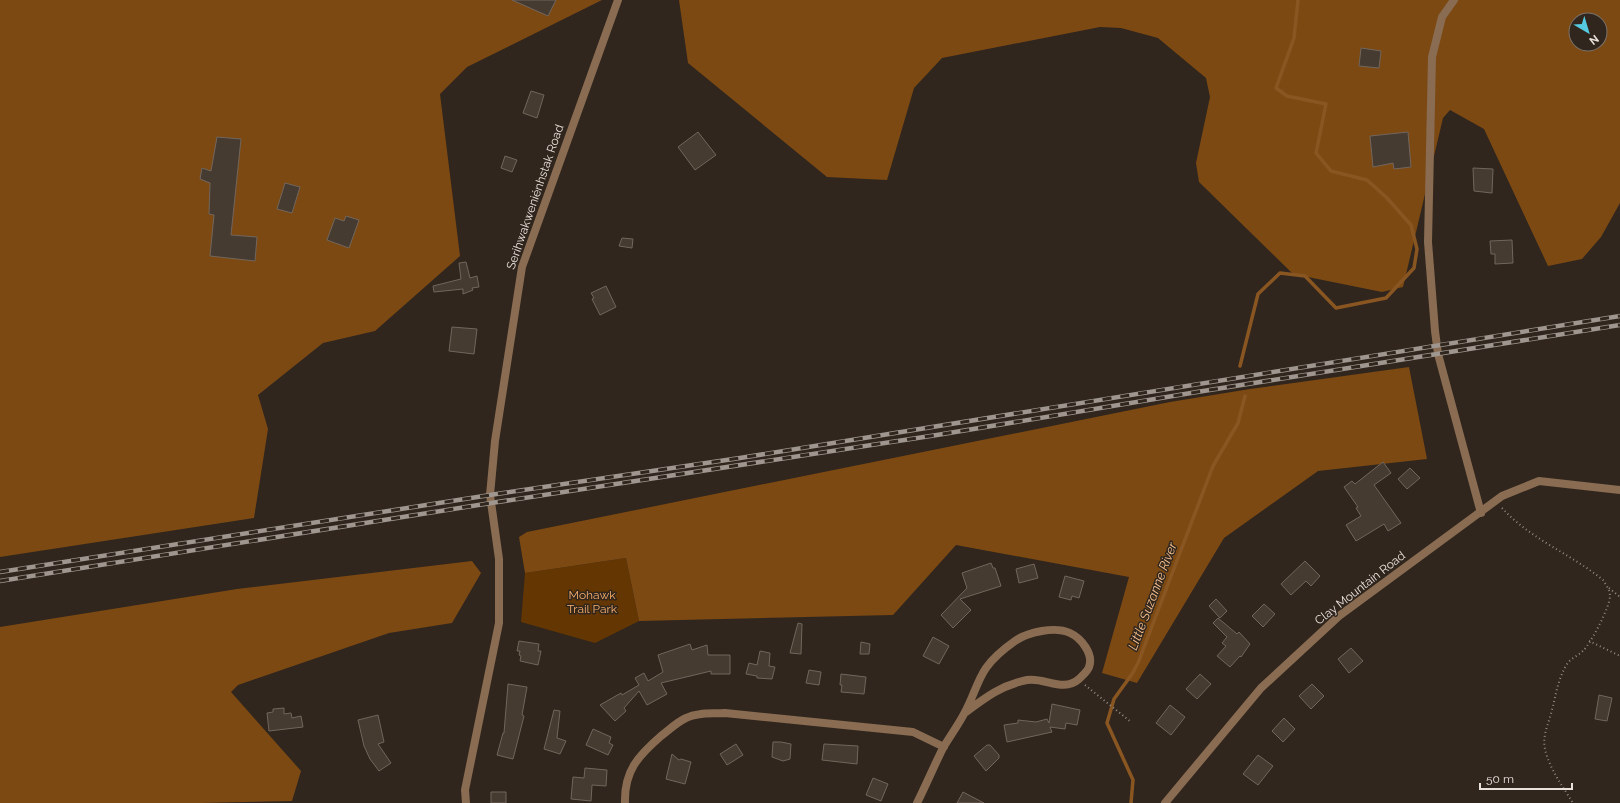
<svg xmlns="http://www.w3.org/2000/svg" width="1620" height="803" font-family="Raleway,sans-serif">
	<rect width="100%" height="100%" fill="#30261d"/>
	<!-- green -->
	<path fill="#643702" d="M626 558 639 621 595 643 521 622 525 573Z"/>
	<!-- forest -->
	<path fill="#7c4913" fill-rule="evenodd" d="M0 0H602L467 67 440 94 460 256 375 331 323 343 258 395 268 429 254 518 0 557Z
		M679 0H1620V203L1601 237 1582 259 1548 266 1484 129 1450 110 1443 118 1403 287 1382 292 1293 274 1199 182 1196 163 1210 97 1206 78 1158 38 1121 28 1100 27 942 58 914 88 887 180 827 177 688 63ZM1576 20H1600V44H1576Z
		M1409 367 1427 459 1318 471 1224 538 1137 683 1102 673 1129 577 956 545 893 615 639 621 626 558 525 573 519 537 527 532 1170 402 1250 389Z
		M472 561 481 573 452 623 389 633 238 685 231 692 301 771 292 801 201 803H0V627L237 589Z"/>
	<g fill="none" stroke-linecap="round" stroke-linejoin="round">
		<!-- stream -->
		<path stroke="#895622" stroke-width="3.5" d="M1240 366 1258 294 1280 273 1305 276 1336 308 1386 298 1414 268 1417 249 1411 225 1387 198 1367 180 1331 171 1316 153 1326 104 1287 96 1276 88 1294 38 1298 0
			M1131 803 1133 780 1107 723 1114 699 1132 674 1138 663 1213 466 1238 423 1245 396"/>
	</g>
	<!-- building -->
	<path fill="#463b31" stroke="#72665c" d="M512 0H556L548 16Z
		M1361 48 1381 51 1379 68 1359 66Z
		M531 91 544 95 537 118 523 113Z
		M698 132 716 155 695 170 678 147Z
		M1408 132 1411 167 1394 169 1393 163 1373 167 1370 136Z
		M217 137 241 139 231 235 257 237 255 261 210 256 214 215 209 214 210 183 200 179 202 168 211 171Z
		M505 156 517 160 512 172 501 168Z
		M1473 168 1493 169 1492 193 1474 191Z
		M285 183 300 187 292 213 277 209Z
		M346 216 359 220 349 248 327 240 335 218 344 221Z
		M622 238 633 239 632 248 619 246Z
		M1512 240 1513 263 1495 264V254H1491L1490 241Z
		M466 262 470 278 477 276 479 287 472 288 473 290 463 294V289L434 292 433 286 461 279 459 263Z
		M606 286 616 307 600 315 592 299 594 298 591 293Z
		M452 327 477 329 474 354 449 351Z
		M1383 462 1391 473 1374 485 1401 523 1388 531 1384 524 1356 541 1346 525 1361 516 1356 508 1358 507 1344 487 1352 481 1355 484Z
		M1410 468 1420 478 1407 489 1398 479Z
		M1305 561 1320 576 1311 586 1306 581 1291 595 1281 584Z
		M991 563 993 568H995L1001 586 960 599 971 610 953 628 941 615 967 588 962 573Z
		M1034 564 1038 578 1019 583 1016 569Z
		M1065 576 1084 581 1079 598 1072 596 1071 600 1059 597Z
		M1216 599 1227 611 1220 618 1209 606Z
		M1264 604 1275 614 1263 627 1252 616Z
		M1218 618 1237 634 1239 632 1250 644 1241 657 1240 656 1230 667 1217 656 1226 646 1222 643 1227 637 1213 623Z
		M798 623 802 624 801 654 790 653Z
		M933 637 949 646 939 664 923 656Z
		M519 641 539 644 538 651H541L538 665 520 661 521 656 519 655 520 651H517Z
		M861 642 870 644 869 654H860Z
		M690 644 692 650 707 645 708 655H730V674H711V671L661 683 667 694 647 705 639 691 624 708 626 711 615 721 600 705 621 693 622 695 639 685 635 678 644 673 648 681 663 672 658 655Z
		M1351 648 1363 661 1349 673 1338 659Z
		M760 651 770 653 769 666 775 667 772 679 757 678V676L746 674 749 663 757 665Z
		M809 670 821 672 819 685 806 683Z
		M841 674 866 677 864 694 841 692 842 685H840Z
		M1200 674 1211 684 1197 699 1186 689Z
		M508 684 527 687 522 715 524 716 513 759 497 755 503 733H504Z
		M1312 684 1324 696 1311 709 1299 696Z
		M1599 695 1612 698 1607 721 1595 719Z
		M1052 704 1080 710 1077 725 1066 723 1065 729 1050 727 1052 732 1007 742 1004 725 1018 723V720L1036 722 1047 719 1049 723Z
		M1170 705 1185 717 1171 735 1156 723Z
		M284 708V714L291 713 292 718 301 716 303 727 269 731 267 713 273 712V709Z
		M554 710 560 711 557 738 566 741 560 754 544 749Z
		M378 715 384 742 378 744 391 763 379 771 370 759 364 746 358 720Z
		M1284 718 1295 729 1283 742 1272 731Z
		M593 729 611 737 609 743 613 745 608 755 586 745Z
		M773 742H781L791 744 790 759 783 761 772 757Z
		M736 744 743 755 727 765 720 754Z
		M824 744 858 746 857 764 822 760Z
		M987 745H990L999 755V758L986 771 974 756Z
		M672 754 679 760 681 759 691 762 685 784 666 779Z
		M1258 755 1273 766 1258 785 1243 774Z
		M585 768 607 770 606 786 592 785 591 801 571 799 573 777 584 778Z
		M873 778 888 784 881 801 866 795Z
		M491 792H506V803H491Z
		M963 792 984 803H957Z"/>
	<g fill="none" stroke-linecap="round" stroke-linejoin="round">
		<!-- path -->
		<path stroke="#908780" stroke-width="2" stroke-dasharray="1 3" stroke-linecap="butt" d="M1502 508C1530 539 1571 554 1603 580 1606 585 1610 590 1610 596 1610 607 1591 643 1583 651 1578 656 1571 658 1567 664 1558 679 1556 694 1552 710 1549 723 1542 735 1545 749 1549 768 1563 787 1573 803
			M1609 588 1620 597
			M1589 641 1620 656
			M1085 685 1131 722"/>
		<!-- minor -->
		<path stroke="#896c52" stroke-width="8" d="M1454 0 1442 17 1432 57 1428 242 1435 331 1438 354 1481 513
			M466 803 465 790 499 623V559L490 495 495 441 522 267 618 0
			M625 803C624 771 638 756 661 736 669 730 677 722 686 718 698 712 712 714 725 713L913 732 944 747
			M917 803C926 785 934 766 943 748 950 736 959 724 965 712 973 698 977 681 986 668 993 658 1005 648 1015 641 1028 632 1055 626 1070 633 1081 638 1094 654 1089 667 1088 671 1082 676 1079 679 1063 693 1045 677 1027 680 1002 685 986 697 966 712
			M1165 803 1261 688 1339 616 1502 496 1539 481 1620 490"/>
		<!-- rail casing -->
		<g stroke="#9e968f" stroke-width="4.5">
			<path id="rail" d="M0 572 490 495 740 458 1620 316
				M0 581 491 503 937 435 1197 392 1620 325"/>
		</g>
		<!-- rail -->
		<use href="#rail" stroke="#30261d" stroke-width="3" stroke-dasharray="9" stroke-linecap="butt"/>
	</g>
	<g text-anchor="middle" stroke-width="3" stroke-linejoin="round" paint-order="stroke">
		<!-- street labels -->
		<g font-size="12" fill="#e9e2dc" stroke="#30261d">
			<text transform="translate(535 197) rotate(-71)" y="4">Serihwakweniénhstak Road</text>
			<text transform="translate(1360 588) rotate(-38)" y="4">Clay Mountain Road</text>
		</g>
		<!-- park labels -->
		<g font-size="12" fill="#f8af6d" stroke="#30261d">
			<text x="592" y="599">Mohawk<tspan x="592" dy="14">Trail Park</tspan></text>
		</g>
		<!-- water labels -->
		<g font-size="13" font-style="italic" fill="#f5be8e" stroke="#30261d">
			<text transform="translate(1152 596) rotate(-69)" y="5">Little Suzanne River</text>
		</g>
	</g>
	<!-- north arrow -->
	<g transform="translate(1588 32) rotate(142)"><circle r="19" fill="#30261d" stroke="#7a7169"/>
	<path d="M0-3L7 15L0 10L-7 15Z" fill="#55cae0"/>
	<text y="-6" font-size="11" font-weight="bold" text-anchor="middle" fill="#e9e2dc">N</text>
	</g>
	<!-- scale -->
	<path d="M1480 783v6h92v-6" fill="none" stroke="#e9e2dc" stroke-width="2"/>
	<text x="1486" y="783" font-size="12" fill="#e9e2dc" stroke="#30261d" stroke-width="3" paint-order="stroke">50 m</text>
</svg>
